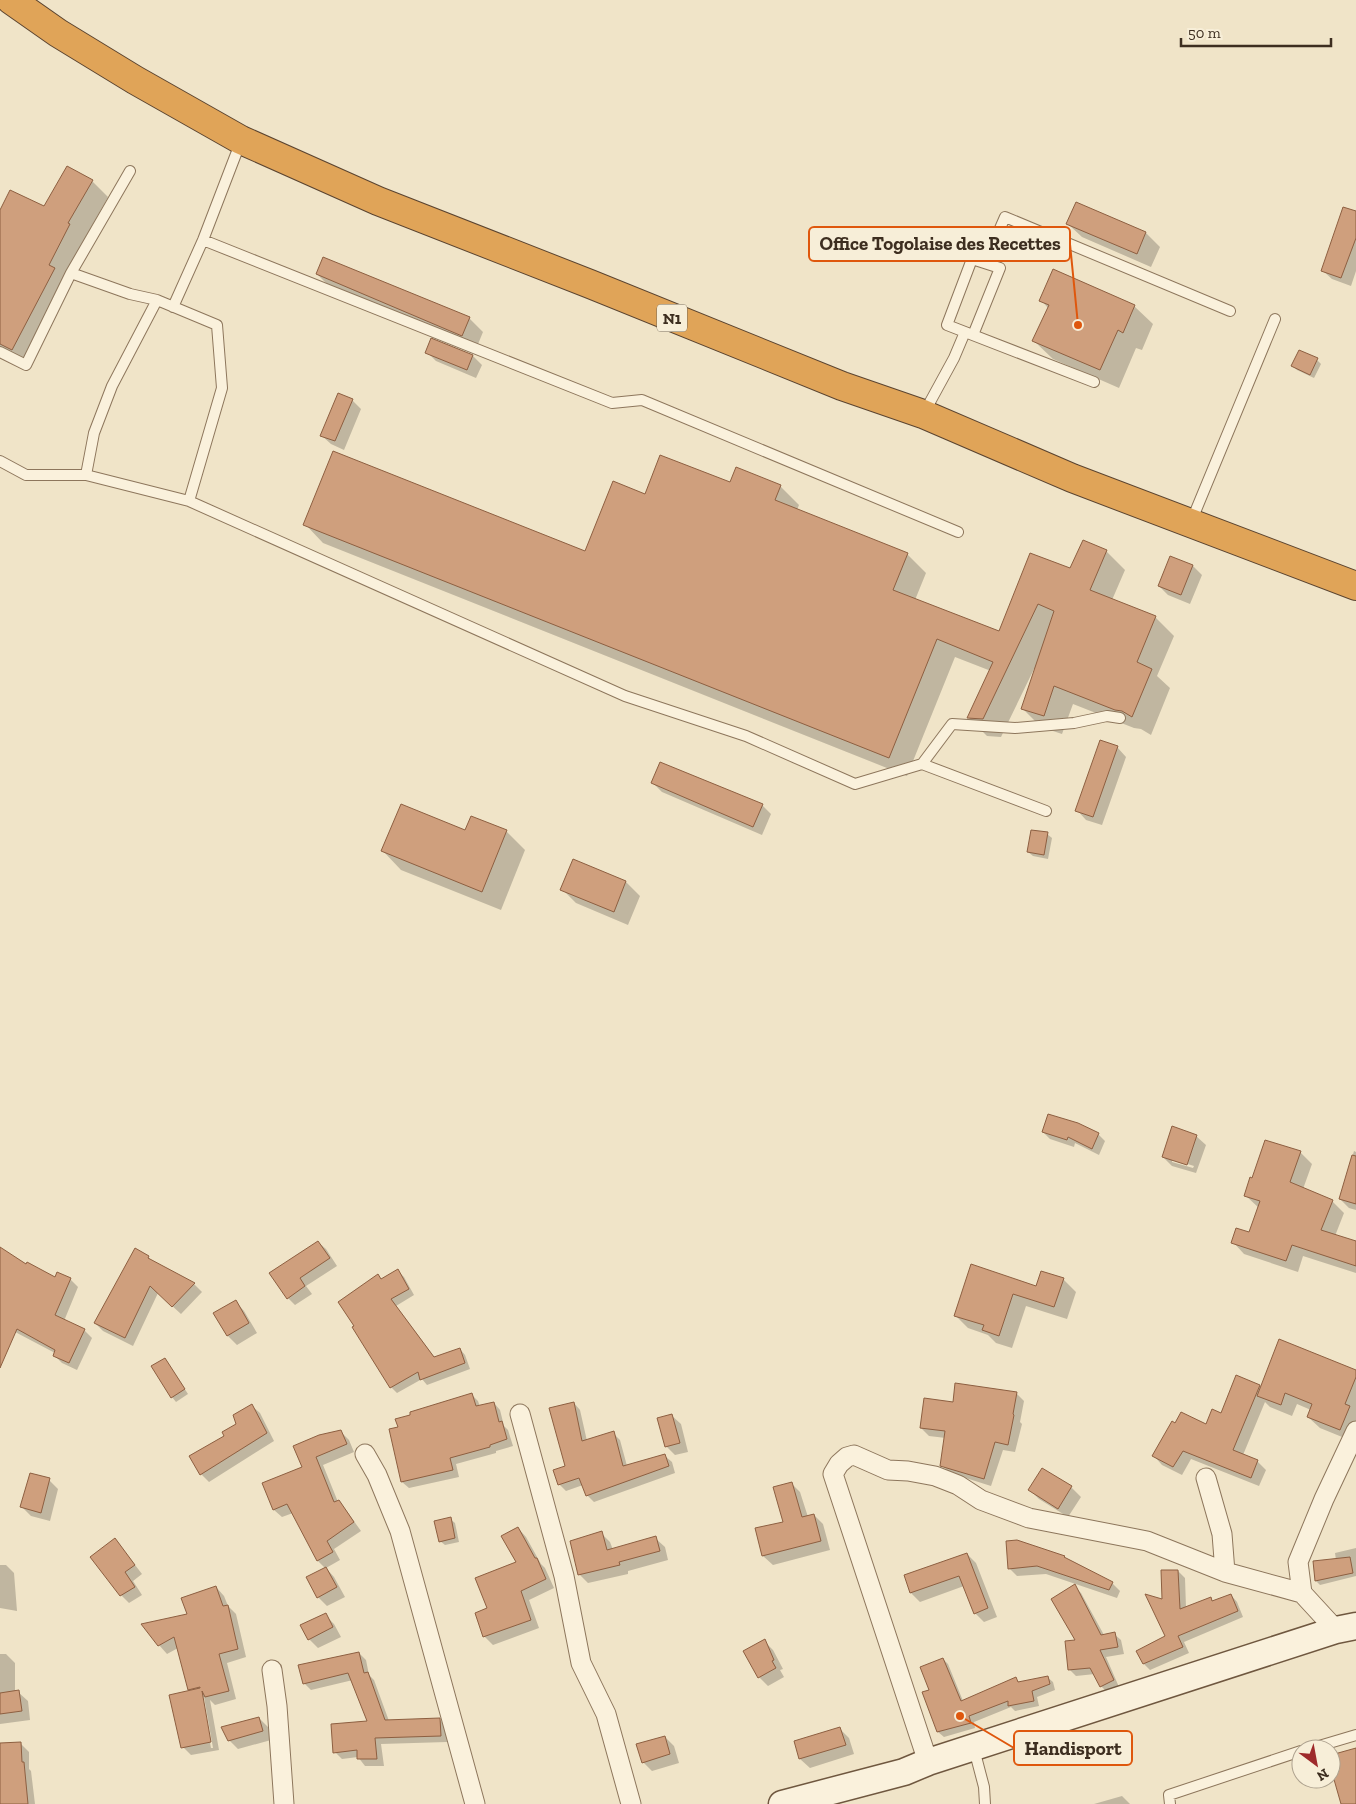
<svg xmlns="http://www.w3.org/2000/svg" width="1356" height="1804" font-family="'Zilla Slab',serif">
	<rect width="100%" height="100%" fill="#f0e4c8"/>
	<!-- shadow -->
	<path fill="#0003" fill-rule="evenodd" d="M92 181 108 197 84 240 86 241 66 280 71 286 29 365 0 351V213L45 207Z
		M1356 212V271L1351 286 1332 279 1322 270Z
		M1068 224 1146 233 1160 247 1151 267 1082 237Z
		M317 274 469 318 483 332 476 349 331 288Z
		M1041 300 1134 306 1153 324 1142 350 1136 348 1119 388 1053 359 1034 341 1048 308Z
		M432 340 473 356 482 365 476 378 436 361 427 352Z
		M1317 360 1321 364 1314 378 1297 370 1293 366Z
		M352 400 361 409 344 450 331 444 321 435Z
		M731 484 780 486 799 505 797 510 907 554 926 573 915 600 1000 632 1070 570 1106 551 1125 570 1112 600 1155 617 1174 636 1157 676 1170 688 1151 735 1141 729 1134 728 1073 704 1062 734 1041 727 1022 708 1036 670 1034 669 1001 737 987 736 969 718 991 671 955 657 907 776 323 543 305 524 585 553 645 495Z
		M1193 566 1202 575 1190 604 1168 595 1159 586Z
		M1117 747 1126 757 1102 825 1086 820 1077 810Z
		M653 783 762 805 771 814 762 835 662 792Z
		M472 818 507 832 525 850 501 910 401 870 383 851 466 832Z
		M1047 834 1052 838 1048 859 1033 856 1028 852Z
		M574 861 626 882 640 896 628 925 576 903 562 889Z
		M1043 1132 1098 1134 1105 1141 1099 1155 1075 1143 1074 1147 1050 1139Z
		M1196 1136 1206 1145 1196 1173 1172 1166 1163 1157ZM1172 1159 1194 1166 1193 1168 1172 1162Z
		M1354 1151 1356 1152V1210L1349 1208 1340 1199Z
		M1300 1152 1312 1164 1303 1189 1332 1201 1344 1213 1335 1236 1356 1243V1273L1303 1256 1298 1272 1244 1254 1233 1242 1250 1234 1259 1208 1245 1195Z
		M318 1242 326 1249 337 1266 306 1286 312 1294 295 1305 288 1298Z
		M0 1248 26 1266 56 1279H70L78 1287 64 1321 84 1330 92 1338 77 1370 62 1363 54 1355 55 1353 0 1324Z
		M148 1257 153 1262 194 1284 202 1292 181 1314 158 1293 133 1346 103 1331 95 1323Z
		M971 1266 1037 1287 1063 1279 1076 1292 1067 1319 1026 1306 1012 1348 996 1343 988 1335 968 1328 955 1315Z
		M398 1271 404 1277 414 1295 396 1306 435 1358 460 1349 465 1355 470 1369 427 1385 422 1379 397 1393 391 1387 378 1275 382 1280Z
		M235 1301 244 1311 257 1333 237 1345 228 1336 215 1314Z
		M165 1359 188 1394 176 1402 172 1397Z
		M1356 1372V1431L1352 1441 1320 1428 1308 1417 1311 1410 1297 1404 1292 1416 1270 1407 1265 1402 1243 1455 1257 1461 1266 1470 1259 1486 1191 1459 1182 1475 1162 1465 1154 1456 1207 1426 1260 1386 1262 1388Z
		M1016 1393 1024 1401 1020 1422 1022 1424 1015 1452 1003 1450 991 1486 950 1473 942 1465 946 1438 929 1436 921 1428 954 1403Z
		M472 1395 478 1401 480 1407 494 1403 500 1410 504 1426 508 1430 513 1446 496 1451V1453L456 1464 459 1477 409 1488 402 1482 399 1428Z
		M574 1403 580 1410 587 1441 613 1433 620 1440 627 1466 665 1456 672 1462 675 1473 594 1502 587 1495 583 1485 566 1491 559 1484 567 1466Z
		M252 1406 260 1413 274 1441 209 1482 201 1474Z
		M671 1415 681 1424 688 1452 675 1455 666 1446Z
		M341 1432 349 1440 354 1452 323 1465 338 1502 346 1510 361 1531 334 1549 340 1560 326 1568 334 1577 345 1597 327 1606 318 1597 325 1568 318 1561 293 1513 282 1517 274 1510 304 1467Z
		M1042 1469 1071 1487 1081 1497 1068 1517 1039 1499 1030 1490Z
		M49 1480 58 1489 50 1521 31 1516 22 1507Z
		M791 1483 800 1492 808 1517 814 1515 823 1524 830 1550 773 1565 763 1556 784 1522Z
		M450 1519 455 1523 459 1542 445 1545 440 1541Z
		M518 1528 526 1537 541 1564 545 1568 554 1588 529 1600 539 1628 493 1645 484 1636 489 1609 517 1563Z
		M601 1533 610 1542 613 1550 655 1538 665 1547 668 1560 628 1571V1574L588 1583 579 1574Z
		M115 1539 142 1574 133 1581 142 1595 129 1603 121 1595Z
		M1356 1548V1576L1320 1585 1316 1581 1336 1560 1335 1553Z
		M967 1554 976 1563 997 1617 984 1622 975 1613 964 1586 920 1602 911 1593 905 1576Z
		M1064 1557 1068 1560 1112 1583 1120 1591 1117 1598 1046 1574 1017 1576 1009 1568Z
		M0 1565H6L14 1573 17 1611 0 1608Z
		M1178 1571 1185 1578 1186 1608 1210 1599 1214 1602 1231 1595 1237 1602 1243 1617 1184 1642 1189 1653 1150 1670 1144 1664 1166 1636 1163 1600Z
		M1074 1586 1081 1593 1104 1635 1114 1634 1121 1640 1124 1654 1106 1657 1119 1687 1108 1693 1101 1686 1095 1674 1076 1676 1069 1669 1077 1641Z
		M216 1587 224 1596 228 1606 236 1614 246 1657 227 1663 236 1699 215 1705 210 1700 219 1750 191 1755 183 1747 191 1691 178 1648 167 1654 159 1645ZM202 1697H204L213 1748H211Z
		M325 1615 334 1624 341 1637 318 1648 309 1639Z
		M764 1641 773 1650 783 1669 780 1670 784 1677 768 1686 759 1677Z
		M359 1653 366 1660 369 1675 374 1680 389 1721 439 1719 446 1726 447 1742 381 1744 384 1766H365L358 1757 342 1759 335 1752 368 1722 353 1680 311 1690 304 1683Z
		M0 1654H6L15 1663V1692H18L28 1701 30 1720 0 1724Z
		M943 1659 948 1664 963 1701 1015 1679 1020 1683 1047 1677 1053 1682 1055 1690 1037 1697 1039 1706 1015 1711 1011 1707 974 1722 975 1728 944 1737 938 1732 923 1693 931 1690Z
		M259 1718 268 1727 271 1740 238 1749 229 1740Z
		M840 1729 849 1738 854 1754 810 1768 800 1759Z
		M665 1737 674 1746 679 1763 652 1771 643 1762Z
		M0 1744H21L29 1752V1769L31 1771 35 1804H0Z
		M1122 1796 1130 1804H1094Z"/>
	<!-- building -->
	<path fill="#cf9f7d" stroke="#8d5f41" d="M67 166 93 180 68 223 70 224 49 265 55 268 12 350 0 344V210L10 190 44 206Z
		M1076 202 1146 232 1137 254 1066 224Z
		M1343 207 1356 211V238L1341 278 1321 271Z
		M323 257 470 317 462 336 316 274Z
		M1053 269 1135 305 1123 333 1118 330 1100 370 1032 341 1049 305 1039 301Z
		M431 338 473 355 467 370 425 353Z
		M1299 350 1318 358 1310 375 1291 366Z
		M338 393 353 399 335 441 320 436Z
		M333 451 585 551 613 481 645 494 660 455 730 482 736 467 781 485 775 500 908 553 893 590 999 631 1030 553 1070 568 1083 540 1107 550 1090 590 1156 616 1137 662 1152 669 1132 717 1122 711 1115 710 1054 686 1044 716 1021 709 1054 611 1038 604 983 719 967 718 993 662 937 639 889 758 303 525Z
		M1170 556 1193 565 1181 595 1158 586Z
		M1100 740 1118 746 1093 817 1075 811Z
		M660 762 763 804 753 827 651 783Z
		M401 804 465 830 471 816 507 830 482 892 381 851Z
		M1031 830 1048 832 1044 855 1027 852Z
		M573 859 626 881 614 912 560 890Z
		M1048 1114 1078 1123 1099 1133 1092 1149 1068 1137 1067 1140 1042 1132Z
		M1172 1126 1197 1135 1187 1165 1162 1157Z
		M1265 1140 1301 1151 1290 1182 1333 1200 1321 1230 1356 1241V1266L1292 1245 1286 1261 1231 1243 1236 1228 1249 1232 1260 1201 1244 1196 1250 1177 1252 1178Z
		M1352 1155 1356 1156V1204L1339 1199Z
		M318 1241 330 1258 300 1278 305 1286 287 1299 269 1273Z
		M0 1247 26 1264 27 1262 55 1277 57 1272 71 1278 55 1315 85 1329 69 1363 53 1356 55 1350 17 1329 0 1368Z
		M135 1248 149 1256 148 1258 195 1283 172 1307 150 1286 125 1338 94 1323Z
		M971 1264 1036 1286 1041 1271 1064 1278 1054 1307 1013 1294 999 1336 982 1330 984 1325 954 1316Z
		M398 1269 409 1289 391 1299 434 1357 460 1348 465 1363 420 1380 418 1372 390 1388 352 1327 354 1326 338 1302 378 1274 381 1279Z
		M236 1300 249 1323 227 1336 213 1313Z
		M1279 1339 1356 1370V1377L1345 1404 1350 1406 1340 1430 1307 1417 1312 1404 1285 1393 1281 1405 1257 1396Z
		M165 1358 185 1389 171 1398 151 1366Z
		M1236 1375 1260 1385 1233 1450 1258 1460 1251 1478 1183 1451 1173 1467 1152 1456 1172 1421 1175 1423 1181 1412 1206 1424 1212 1409 1221 1413Z
		M955 1383 1017 1392 1013 1414 1014 1415 1008 1445 995 1442 984 1479 940 1466 945 1431 920 1428 924 1398 953 1402Z
		M472 1393 476 1406 494 1402 499 1422 502 1421 507 1439 490 1445V1447L450 1458 453 1470 401 1482 389 1429 398 1427 395 1419 410 1415V1412Z
		M574 1402 582 1441 614 1431 623 1466 665 1454 669 1466 586 1496 579 1478 558 1485 553 1470 565 1466 549 1408Z
		M252 1404 267 1433 200 1475 189 1456 224 1436 222 1432 236 1424 233 1415Z
		M672 1414 680 1443 665 1447 657 1418Z
		M341 1430 347 1444 316 1457 334 1502 339 1500 354 1522 327 1541 333 1552 317 1561 287 1504 273 1510 262 1483 302 1467 293 1446 319 1435Z
		M1042 1468 1072 1486 1058 1509 1028 1490Z
		M30 1473 50 1478 41 1513 20 1507Z
		M792 1482 802 1517 814 1514 821 1541 762 1556 755 1528 783 1522 773 1487Z
		M451 1517 455 1538 439 1542 434 1521Z
		M518 1527 535 1558H537L546 1579 521 1591 531 1620 483 1637 475 1613 487 1608 475 1578 516 1562 501 1536Z
		M602 1531 607 1550 656 1536 660 1551 619 1562 620 1565 578 1575 570 1541Z
		M115 1538 135 1565 125 1572 135 1587 120 1596 90 1557Z
		M1017 1540 1065 1556 1064 1557 1113 1582 1109 1590 1037 1566 1008 1569 1006 1541Z
		M967 1553 988 1608 974 1614 959 1576 910 1593 904 1575Z
		M1350 1557 1353 1573 1315 1581 1313 1561Z
		M326 1567 337 1587 317 1598 306 1577Z
		M1161 1570H1178L1180 1609 1211 1597 1212 1601 1231 1594 1238 1611 1178 1636 1183 1647 1143 1664 1136 1651 1165 1636 1145 1594 1162 1599Z
		M1075 1584 1101 1635 1115 1632 1118 1647 1100 1650 1114 1680 1100 1687 1090 1668 1068 1670 1065 1641 1075 1640 1051 1599Z
		M216 1586 223 1606 228 1605 238 1649 219 1654 229 1691 205 1697 202 1691 211 1742 181 1748 169 1695 200 1688V1687L188 1690 174 1637 158 1646 141 1624 187 1614 181 1598Z
		M326 1613 333 1627 308 1640 300 1625Z
		M765 1639 774 1660 772 1661 776 1668 758 1678 743 1651Z
		M359 1652 364 1673 368 1672 385 1720 440 1718 441 1736 375 1738 377 1759H357V1750L333 1753 331 1724 367 1721 348 1673 303 1684 298 1665Z
		M943 1658 961 1701 1016 1677 1018 1682 1048 1676 1050 1684 1032 1691 1034 1701 1008 1706V1701L969 1716 971 1723 937 1732 922 1692 929 1690 920 1667Z
		M19 1690 22 1711 0 1714V1693Z
		M259 1717 263 1731 228 1741 221 1727Z
		M840 1727 846 1745 799 1759 794 1741Z
		M665 1736 670 1754 642 1763 636 1744Z
		M21 1742 22 1762H24L28 1804H0V1743Z
		M1356 1748V1804H1341L1331 1769V1755Z"/>
	<g fill="none" stroke-linecap="round" stroke-linejoin="round">
		<!-- lane casing -->
		<g stroke="#8d765c" stroke-width="12">
			<path id="lane" d="M203 240 612 403 642 400 958 532
				M985 263 1005 217 1230 311
				M71 273 130 294 157 300 217 325 222 388 189 501
				M173 307 203 240 241 141
				M973 335 1000 268 972 259 947 325 1094 382
				M0 352 26 365 71 273 130 171
				M924 413 954 358 965 332
				M0 461 26 475H86L189 501 625 696 746 736 855 784 922 764
				M86 475 94 433 112 386 157 300
				M1191 522 1275 319
				M1046 811 922 764 952 724 1015 728 1074 723 1107 716 1120 718
				M974 1749 984 1787 985 1804
				M1309 1749 1356 1735
				M1170 1804 1169 1795 1301 1751"/>
		</g>
		<!-- street casing -->
		<g stroke="#8d765c" stroke-width="21">
			<path id="street" d="M520 1414 564 1576 581 1663 606 1714 631 1804
				M365 1454 377 1475 400 1531 475 1804
				M1206 1478 1222 1534 1225 1572 1302 1593 1336 1630
				M1302 1593 1298 1562 1324 1499 1356 1431
				M272 1670 277 1706 284 1804
				M928 1762 833 1474 839 1464 847 1457 854 1455 888 1470 908 1471 935 1476 958 1485 981 1500 1029 1518 1147 1541 1225 1572"/>
		</g>
		<!-- secondary casing -->
		<g stroke="#6f573f" stroke-width="29">
			<path id="secondary" d="M782 1804 904 1772 928 1762 1336 1630 1356 1626"/>
		</g>
		<!-- highway casing -->
		<g stroke="#5b4430" stroke-width="30">
			<path id="highway" d="M11 0 58 33 135 80 241 140 378 201 590 284 842 386 923 414 1072 478 1356 586"/>
		</g>
		<!-- lane -->
		<use href="#lane" stroke="#faf1dc" stroke-width="10"/>
		<!-- street -->
		<use href="#street" stroke="#faf1dc" stroke-width="19"/>
		<!-- secondary -->
		<use href="#secondary" stroke="#faf1dc" stroke-width="26"/>
		<!-- highway -->
		<use href="#highway" stroke="#e0a458" stroke-width="28"/>
	</g>
	<g text-anchor="middle" stroke-width="4" stroke-linejoin="round" paint-order="stroke">
		<!-- shield labels -->
		<rect fill="#f7eed8" stroke="#756857" stroke-width="1" x="657" y="304.5" width="30" height="27" rx="4"/>
		<g font-size="16" font-weight="bold" fill="#3d2e20">
			<text x="672" y="324">N1</text>
		</g>
	</g>
	<!-- callouts -->
	<path fill="none" stroke="#df570d" stroke-width="2" d="M1078 325L1070 244M960 1716L1014 1748"/>
	<g fill="#df570d" stroke="#f7eed8" stroke-width="2">
		<circle cx="1078" cy="325" r="5"/>
		<circle cx="960" cy="1716" r="5"/>
	</g>
	<g fill="#f7eed8" stroke="#df570d" stroke-width="2">
		<rect x="809" y="227" width="261" height="34" rx="5"/>
		<rect x="1014" y="1731" width="118" height="34" rx="5"/>
	</g>
	<g font-size="19" text-anchor="middle" font-weight="bold" fill="#3d2e20">
		<text x="940" y="250">Office Togolaise des Recettes</text>
		<text x="1073" y="1755">Handisport</text>
	</g>
	<!-- north arrow -->
	<g transform="translate(1316 1764) rotate(148)"><circle r="24" fill="#f7eed8" stroke="#ada18e"/>
	<path d="M0-4L9 19L0 12L-9 19Z" fill="#9e2a2b"/>
	<text y="-8" font-size="14" font-weight="bold" text-anchor="middle" fill="#3d2e20">N</text>
	</g>
	<!-- scale -->
	<path d="M1181 38v8h150v-8" fill="none" stroke="#3d2e20" stroke-width="2.5"/>
	<text x="1188" y="38" font-size="15" fill="#3d2e20" stroke="#f7eed8" stroke-width="4" paint-order="stroke">50 m</text>
</svg>
